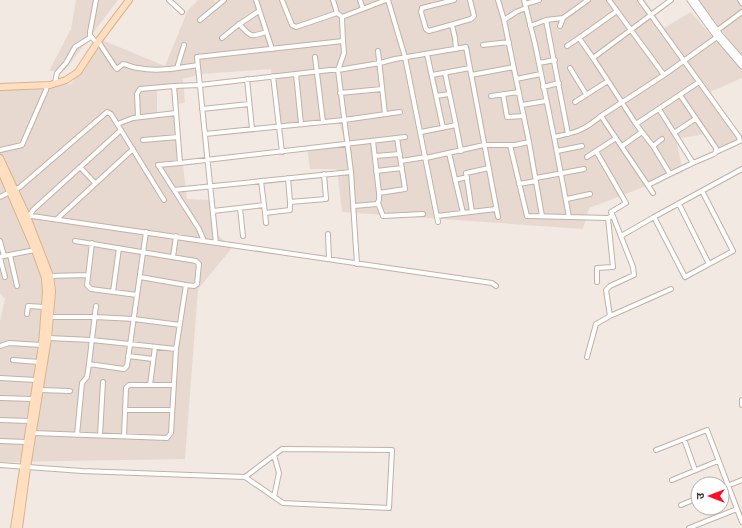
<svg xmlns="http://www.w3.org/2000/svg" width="742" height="528" font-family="Overpass,'Noto Sans Devanagari',sans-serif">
	<rect width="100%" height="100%" fill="#f2e9e2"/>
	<!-- residential -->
	<path fill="#e7d9d0" d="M76 0H118L65 70 49 71 71 29Z
		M198 0H214L215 2 218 0H645L664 28 691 12 742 71V78L710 92 741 143 718 151 705 134 676 139 683 172 589 208 583 229 342 212 337 169H310L307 147 345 145 339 120 276 124 271 69 202 74 183 79 185 103 172 104V86H157V112L177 113 187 199 210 200 214 232 232 248 198 289 185 459 0 462V321L5 299 0 293V90L71 84 102 40 165 66 187 12Z
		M699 0H742V56L734 47Z"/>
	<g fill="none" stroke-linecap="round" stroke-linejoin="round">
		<!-- minor casing -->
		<g stroke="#c1b1a7" stroke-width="6">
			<path id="minor" d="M169 0 182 12
				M256 0 272 49
				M282 0 292 25 296 27 337 13 342 17
				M333 0 337 13
				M360 0 363 9
				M388 0 405 57 438 222
				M454 0 422 8 421 12 426 29 429 31 471 19 474 16 470 0
				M498 0 504 20 529 142
				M524 0 535 44 554 137 569 217 608 218 613 267 597 268V282
				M609 0 617 11
				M640 0 739 137 740 141 716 152
				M740 0 742 3
				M525 4 539 0
				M563 18 588 0
				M200 20 224 0
				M504 20 516 12 526 8
				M546 20 568 134
				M239 24C251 36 249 38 266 32
				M452 25 455 38 456 49
				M530 26 546 20 563 18 560 26
				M715 32 742 12
				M222 38 238 25 259 11
				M94 40 90 35V32L96 0
				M98 41 115 67 117 69 123 64C129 65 133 68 138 68 158 72 179 68 198 65
				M343 41 342 17 386 0
				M483 45 509 42
				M567 46 579 38
				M378 51 385 114
				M427 54 443 128
				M315 57 323 122
				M593 58 579 38 617 11 664 75
				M539 63 555 60
				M177 68 184 45
				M570 68 586 94
				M445 73 456 125
				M296 74 301 124
				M432 75 470 68
				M471 75 514 67
				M273 76 282 152
				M247 79 252 129
				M516 79 541 74
				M55 83 57 73 66 63 75 47 91 37
				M543 87 559 83
				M340 93 382 89
				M503 94 507 117 524 116
				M680 95 716 148V152L714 154 693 163
				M436 96 449 94
				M491 96 519 92
				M575 102 608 81
				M522 105 546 101
				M202 109 249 104
				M659 109 693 163 670 174
				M601 116 664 75 717 37
				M138 117 137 94 140 89 174 86
				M120 123 133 118 176 113
				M636 124 593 58 671 0
				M421 132 456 125 461 151
				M642 132 653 146 670 174 648 185
				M674 133 695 119
				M205 134 344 120 400 112
				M405 137 180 163 174 86 200 85 330 70H338L380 63 395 59 466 47 498 217
				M554 137C577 132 583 131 601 116L653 193
				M143 140 178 137
				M373 141 379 193 405 189 397 138
				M510 145 527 216 569 217
				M622 146 642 132 636 124 699 82
				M653 146 662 139
				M0 150 22 145 46 90 47 85
				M557 151 582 146
				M596 151 626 203 611 212 613 216 610 217
				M449 153 463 213
				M375 156 400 154
				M587 157 616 138
				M426 158 484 145H515L529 142 542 216
				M401 161 426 157
				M180 163 158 165 199 229 204 241
				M80 167 95 183
				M376 171 402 168
				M288 178 290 202 326 199 324 174
				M536 178 584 169
				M455 180 467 177
				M261 181 265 213 290 210V202
				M519 184 536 181
				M174 190 351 172
				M702 191 733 251 685 277 654 217 742 169
				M0 197 20 187 107 112 111 114 164 200
				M567 199 590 194
				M378 203 383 216 423 214
				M679 204 709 264
				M354 206 377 204 379 200V193
				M240 208 243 236
				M213 211 264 205
				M472 212 466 173 489 168
				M265 213 266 223
				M25 215 492 283 496 286
				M30 215 33 210 121 130
				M437 216 496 209
				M57 219 133 149
				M328 234 329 259
				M621 236 654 217
				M0 241 4 256 0 257
				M75 241 196 261 199 264 197 284 194 286 186 285
				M92 243 87 285 91 289 137 295
				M216 243 197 57 343 41 344 53 338 70 351 172 357 264
				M10 255 17 286
				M4 256 35 250
				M173 257 176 236
				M0 258 5 277
				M49 276 88 275
				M113 292 119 248
				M96 306 89 364 124 369 127 366 146 232
				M27 314 28 306 45 307
				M610 316 671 289
				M50 317H95L134 319 180 325
				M48 338 92 340 176 349 186 285 140 277
				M0 346 9 343 42 345
				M128 356 153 359
				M587 357 596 324 610 316 606 290 610 286 634 275 633 267 613 216
				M13 360 39 362
				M0 378 36 380
				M150 385 155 347
				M40 390 70 391
				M0 398 33 399
				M742 400V405
				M125 410H172
				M0 420 30 421
				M33 433 167 438 171 433 176 349
				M77 435 82 383 87 377 89 364
				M100 435 103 382
				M124 436 126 388 129 385H174
				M684 439 695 470
				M0 441 26 442
				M282 449 392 450 389 508 283 503 245 477Z
				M656 450 707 430 742 522
				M274 455 279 473 274 497
				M0 465 82 471 245 477
				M672 480 718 461
				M722 488 742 480
				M681 505 698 498
				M689 528 737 509"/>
		</g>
		<!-- tertiary casing -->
		<g stroke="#c1b1a7" stroke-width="7">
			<path id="tertiary" d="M690 0 714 33 742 66
				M695 0 720 35 742 60"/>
		</g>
		<!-- secondary casing -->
		<g stroke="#d9b390" stroke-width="8">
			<path id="secondary" d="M0 87 50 85 66 80 78 72 99 40 129 0
				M0 158 26 214 50 276 52 291 48 338 27 468 19 528
				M0 169 35 250 45 278 46 292 42 345 14 528"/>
		</g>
		<!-- minor -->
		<use href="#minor" stroke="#fff" stroke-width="4"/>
		<!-- tertiary -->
		<use href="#tertiary" stroke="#fff" stroke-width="5"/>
		<!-- secondary -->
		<use href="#secondary" stroke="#ffdfbf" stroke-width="6"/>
	</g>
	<!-- north arrow -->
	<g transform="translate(710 496) rotate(270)"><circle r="19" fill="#ffffff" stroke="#b4afad"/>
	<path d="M0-3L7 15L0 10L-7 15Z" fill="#ff0c27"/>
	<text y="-6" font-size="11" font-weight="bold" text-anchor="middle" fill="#443832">उ</text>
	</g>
</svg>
